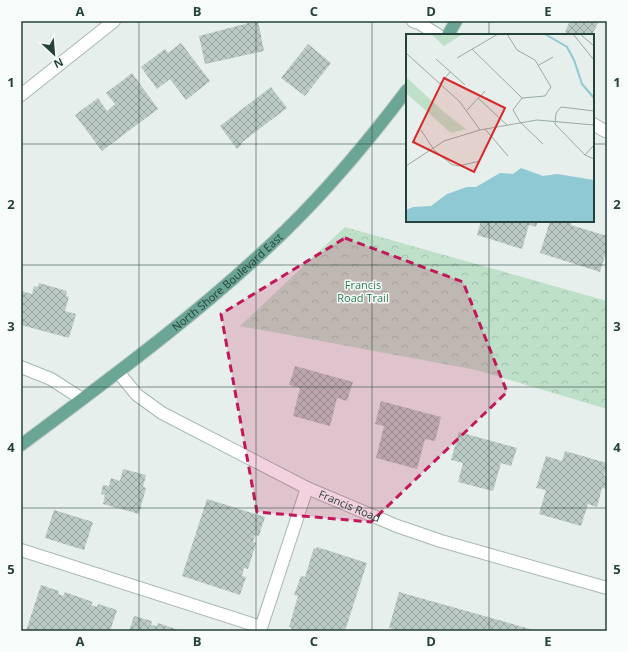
<svg xmlns="http://www.w3.org/2000/svg" width="628" height="652" font-family="'Open Sans',sans-serif">
	<defs>
		<pattern id="park-crowns" width="20" height="18" patternUnits="userSpaceOnUse"><rect width="20" height="18" fill="#bfe0c8"/><path d="M2 6a3 3 0 1 1 6 0M12 15a3 3 0 1 1 6 0" fill="none" stroke="#a4c1ad"/></pattern>
		<pattern id="building-cross-hatch" width="8" height="8" patternUnits="userSpaceOnUse"><rect width="8" height="8" fill="#bbcac4"/><path d="M0 0l8 8M0 8l8-8" fill="none" stroke="#98a6a0"/></pattern>
	</defs>
	<rect width="100%" height="100%" fill="#e6efeb"/>
	<!-- park -->
	<path fill="url(#park-crowns)" d="M345 227 607 301V409L476 370 240 326Z"/>
	<!-- building -->
	<path fill="url(#building-cross-hatch)" d="M256 21H258L264 51 205 64 199 36Z
		M570 21H599L592 35H570L565 32Z
		M181 43 210 81 186 100 170 79 157 89 141 67 165 49 168 53Z
		M308 44 331 63 305 96 281 78Z
		M132 73 158 109 102 151 75 115 98 98 107 111 115 104 106 93Z
		M271 87 287 108 241 143 242 144 237 149 220 126Z
		M481 221H538L536 227 529 225 522 249 477 235Z
		M550 221H572L571 225 607 236V249L600 272 540 253Z
		M39 283 67 291 66 296 69 297 65 311 76 314 69 338 21 325V291L32 294 34 286 38 287Z
		M295 366 353 382 347 401 337 398 330 426 293 416 300 388 289 385Z
		M381 401 441 417 435 441 425 439 417 469 376 458 384 426 375 424Z
		M459 432 517 448 511 466 501 463 493 491 458 482 463 463 451 460Z
		M565 451 607 463 604 476 607 477V489L602 488 597 507 588 504 581 526 539 514 546 490 536 488 546 456 562 461Z
		M123 469 146 475 143 487 146 488 139 514 103 504 105 495 101 494 103 485 109 486 111 478 120 481Z
		M207 499 265 517 259 536 255 535 253 542 256 543 248 569 244 568 242 576 246 577 240 595 182 576Z
		M54 510 93 522 84 550 45 538Z
		M317 547 367 563 345 631H293L291 630 292 628 289 627 298 596 294 595 301 576 305 577 314 548 316 549Z
		M41 585 59 591 58 594 63 596 65 592 93 602 91 605 97 607 98 604 117 610 110 631H26Z
		M399 592 537 631H400L389 628Z
		M134 616 152 621 151 625 157 626 158 623 182 631H129Z"/>
	<g fill="none" stroke-linecap="round" stroke-linejoin="round">
		<!-- minor casing -->
		<g stroke="#a8b8b2" stroke-width="14">
			<g id="minor">
				<path d="M413 21 419 23 438 35"/>
				<path d="M21 95 114 21"/>
				<path d="M593 124 605 131"/>
				<path d="M21 367 51 379 82 399"/>
				<path id="s1" d="M118 372 137 395 162 413 307 488 397 526 441 541 607 588"/>
				<path d="M21 550 261 627"/>
				<path d="M260 631 307 488"/>
			</g>
		</g>
		<!-- major casing -->
		<g stroke="#c2cac8" stroke-width="14">
			<g id="major">
				<path d="M448 35 456 21"/>
				<path id="s2" d="M21 445C112 377 205 309 286 230 330 187 370 139 407 90"/>
			</g>
		</g>
		<!-- minor -->
		<use href="#minor" stroke="#fff" stroke-width="12"/>
		<!-- major -->
		<use href="#major" stroke="#6aa596" stroke-width="12"/>
	</g>
	<!-- marked area -->
	<path fill="#c2185b" fill-opacity="0.2" stroke="#c2185b" stroke-width="3" stroke-dasharray="8 5" stroke-linejoin="round" d="M345 238 463 282 507 392 371 522 257 512 221 314Z"/>
	<!-- grid -->
	<path fill="none" stroke="#24423a" stroke-width="1" stroke-opacity="0.55" d="M139 21V631M256 21V631M372 21V631M489 21V35M21 144H407M593 144H607M489 221V631M21 265H607M21 387H607M21 508H607"/>
	<g text-anchor="middle" stroke-width="3" stroke-linejoin="round" paint-order="stroke">
		<!-- street labels -->
		<g font-size="11" fill="#24423a" stroke="#f7fbf9">
			<text dy="4" stroke="none"><textPath href="#s2" startOffset="263">North Shore Boulevard East</textPath></text>
			<text dy="4" stroke="none"><textPath href="#s1" startOffset="270">Francis Road</textPath></text>
		</g>
		<!-- park labels -->
		<g font-size="11" fill="#2d7a4b" stroke="#f7fbf9">
			<text x="363" y="289">Francis<tspan x="363" dy="13">Road Trail</tspan></text>
		</g>
	</g>
	<!-- overview -->
	<g transform="translate(406 34)">
		<rect width="188" height="188" fill="#e6efeb"/>
		<path d="M25 0H57L38 12Z" fill="#bfe0c8"/>
		<path d="M0 43 39 79 60 95 45 99 0 59Z" fill="#bfe0c8"/>
		<path d="M115 134 137 142 151 140 188 146V188H0V176L7 173 25 172 41 160 61 153H70L94 139 107 140Z" fill="#8ec9d4"/>
		<path fill="none" stroke="#8ec9d4" stroke-width="2" d="M139 0 161 13 168 26 176 50 188 64"/>
		<path fill="none" stroke="#98aaa4" stroke-width="1" d="M101 0 111 16 129 26 145 53 139 62 116 64 107 76 114 88 137 110M167 0 188 26M174 0 188 12M66 15 116 64M0 19 54 68 74 96M51 24 92 0M30 25 59 51M133 31 147 23M34 50 44 38M72 64 101 91M61 76 79 57M188 77 155 73 150 79 149 90 179 121 188 125M79 95 102 122M15 96 28 116 45 130 52 132 74 127M179 121 188 111M0 132 38 107 74 96 131 86 188 91"/>
		<path fill="#d62828" fill-opacity="0.15" stroke="#d62828" stroke-width="2" d="M38 44 99 74 68 138 7 108Z"/>
		<rect width="188" height="188" fill="none" stroke="#24423a" stroke-width="2"/>
	</g>
	<!-- border -->
	<rect width="628" height="652" fill="none" stroke="#f7fbf9" stroke-width="44"/>
	<!-- north arrow -->
	<g transform="translate(54 54) rotate(154)" stroke="#f7fbf9" stroke-width="3" paint-order="stroke">
	<path d="M0-3L7 15L0 10L-7 15Z" fill="#24423a"/>
	<text y="-6" font-size="11" font-weight="bold" text-anchor="middle" fill="#24423a">N</text>
	</g>
	<rect x="22" y="22" width="584" height="608" fill="none" stroke="#24423a" stroke-width="1.5"/>
	<g font-size="13" text-anchor="middle" font-weight="bold" fill="#24423a">
		<text x="80" y="16">A</text>
		<text x="197" y="16">B</text>
		<text x="314" y="16">C</text>
		<text x="431" y="16">D</text>
		<text x="548" y="16">E</text>
		<text x="11" y="87">1</text>
		<text x="617" y="87">1</text>
		<text x="11" y="209">2</text>
		<text x="617" y="209">2</text>
		<text x="11" y="331">3</text>
		<text x="617" y="331">3</text>
		<text x="11" y="452">4</text>
		<text x="617" y="452">4</text>
		<text x="11" y="574">5</text>
		<text x="617" y="574">5</text>
		<text x="80" y="646">A</text>
		<text x="197" y="646">B</text>
		<text x="314" y="646">C</text>
		<text x="431" y="646">D</text>
		<text x="548" y="646">E</text>
	</g>
</svg>
